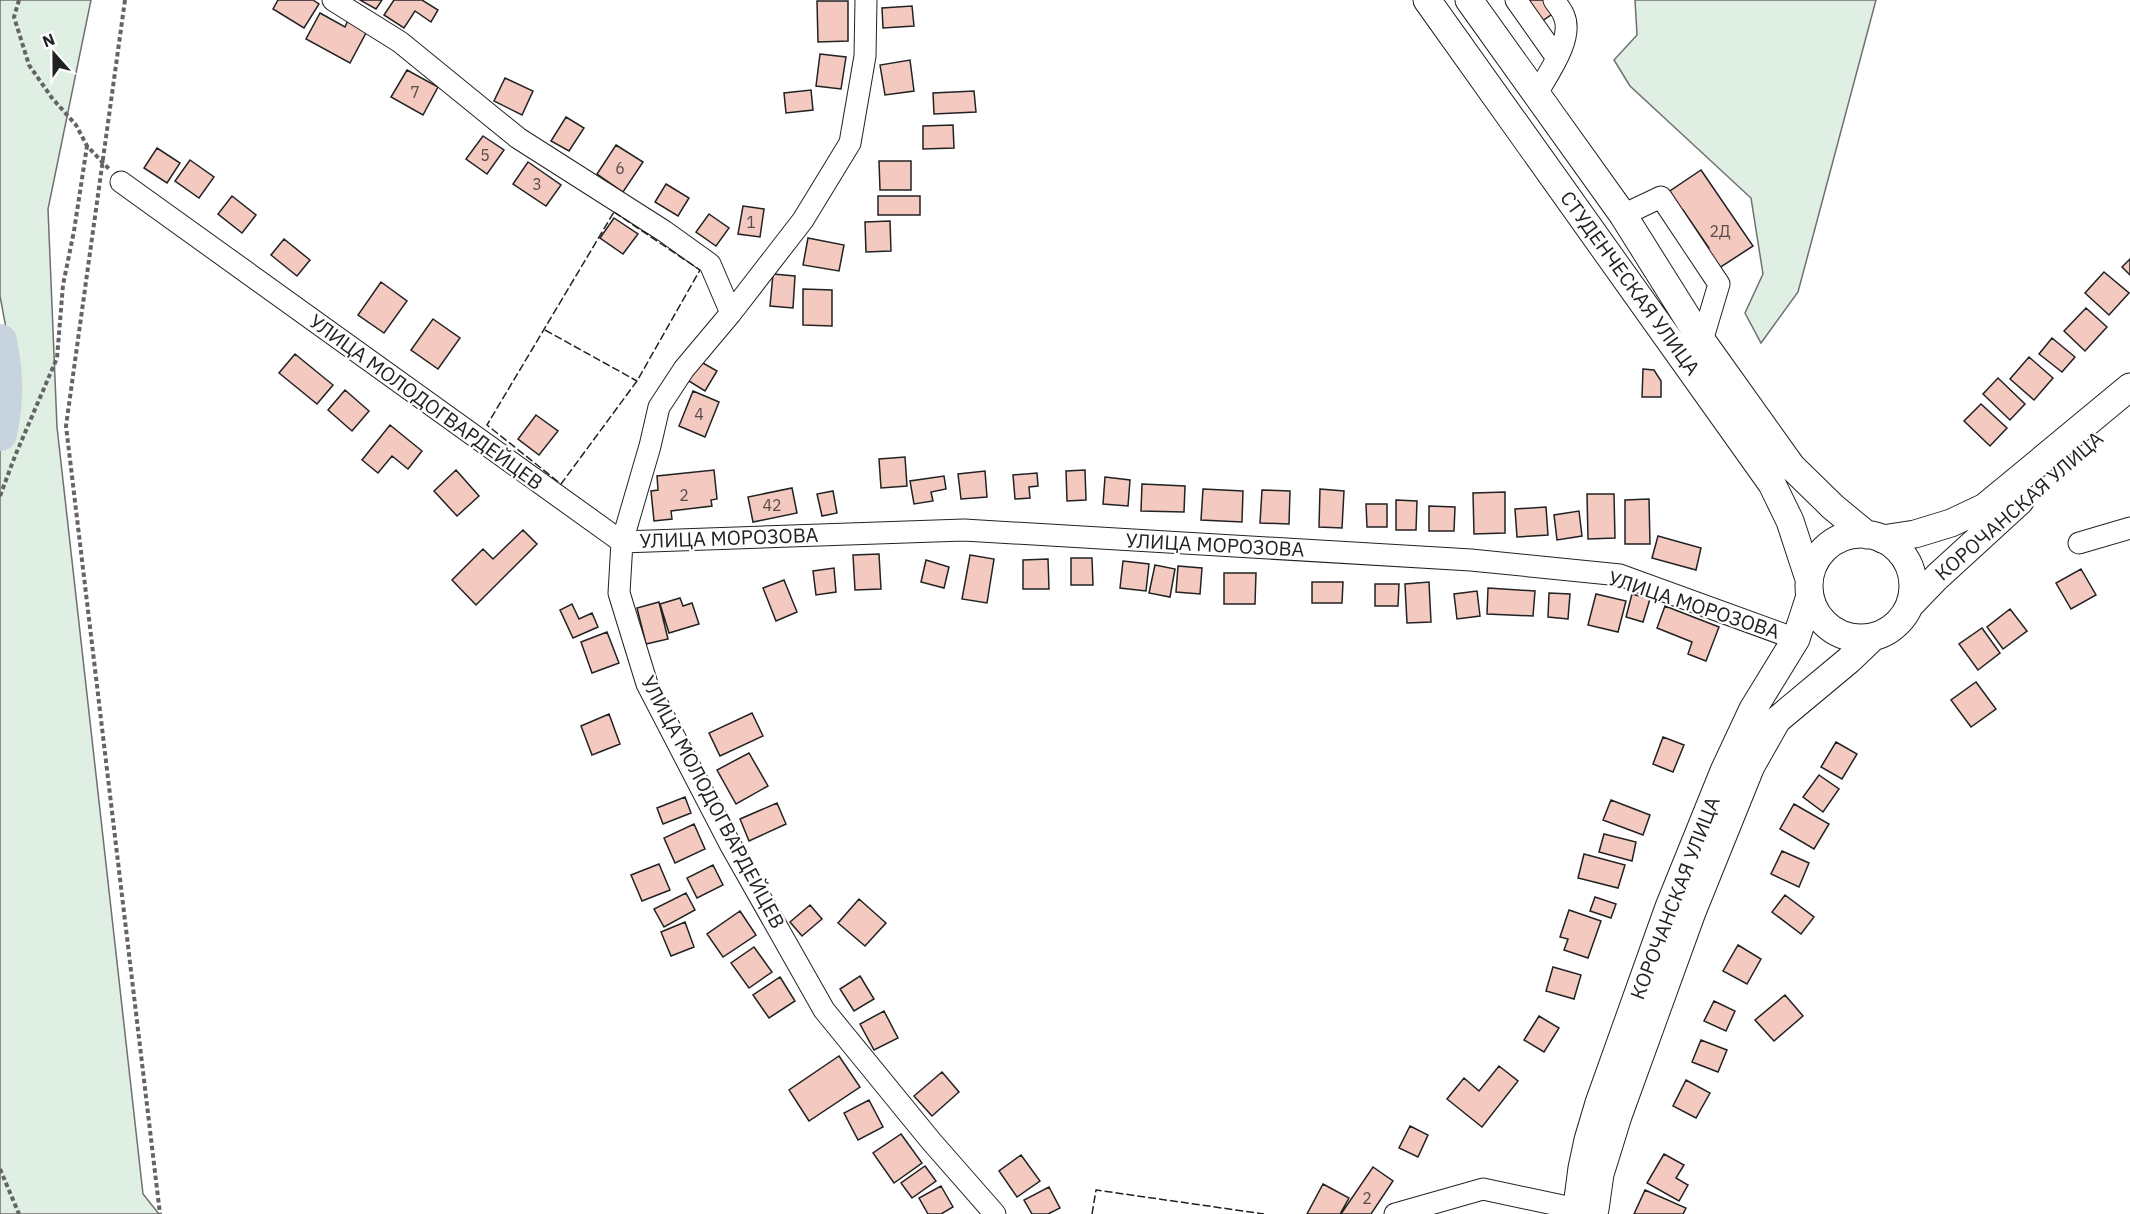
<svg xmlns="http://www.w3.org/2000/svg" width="2130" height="1214" font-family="'IBM Plex Sans',sans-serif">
	<rect width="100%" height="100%" fill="#fff"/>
	<!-- green -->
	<path fill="#e0efe3" stroke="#6f6f6f" stroke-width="1.5" d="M0 0H91L48 209 57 427 143 1194 159 1214H0V367L20 404 0 296Z
		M1635 0H1876L1798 292 1761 343 1745 313 1763 274 1751 198 1630 86 1614 60 1637 35Z"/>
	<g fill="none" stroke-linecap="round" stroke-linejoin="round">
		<!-- river -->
		<path stroke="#c7d3dd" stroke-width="34" d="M0 341C7 377 7 399 0 434"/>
	</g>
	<!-- building -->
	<path fill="#f3c9c0" stroke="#222" stroke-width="1.5" d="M278 0H313L319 4 304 28 273 9Z
		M360 0H382L376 9Z
		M394 0H422L438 10 431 22 415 11 404 28 384 15Z
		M1526 0H1556L1561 8 1532 28Z
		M817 1H848V41L818 42Z
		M912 6 914 26 883 28 882 8Z
		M320 13 345 27 348 20 367 31 350 63 306 39Z
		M820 54 846 57 841 89 816 86Z
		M910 60 914 91 885 95 880 65Z
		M407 70 438 87 423 115 391 97Z
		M505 78 533 91 522 115 494 101Z
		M811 90 813 110 786 113 784 93Z
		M974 91 976 112 934 114 933 93Z
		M566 117 584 128 569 151 551 141Z
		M953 125 954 148 923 149V126Z
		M483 136 504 150 487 174 466 159Z
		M616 145 643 162 623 192 597 174Z
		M157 148 180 163 167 183 144 168Z
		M190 160 214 177 199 198 175 181Z
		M879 161H911V190H880Z
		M528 162 561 185 546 206 513 184Z
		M1701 170 1753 246 1713 272 1700 254 1709 248 1683 210 1674 216 1661 197Z
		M666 184 689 198 678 216 655 202Z
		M232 196 256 215 242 233 218 214Z
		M878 196H920V215H878Z
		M743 206 764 209 760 237 738 234Z
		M709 214 729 228 716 246 696 232Z
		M614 218 638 234 623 254 600 238Z
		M890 221 891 251 866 252 865 222Z
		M808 238 844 245 839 271 803 265Z
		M284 239 310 260 297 276 271 255Z
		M2130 259V275L2122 267Z
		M2104 272 2129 293 2109 315 2085 293Z
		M773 274 795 276 793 308 770 306Z
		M381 282 407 301 384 333 358 315Z
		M803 289 832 290V326L803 325Z
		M2086 308 2107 327 2085 351 2064 331Z
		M433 319 460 338 438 369 411 350Z
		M2052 338 2075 357 2062 372 2039 354Z
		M295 354 333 385 317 404 279 373Z
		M2029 357 2053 378 2034 400 2010 379Z
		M696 359 717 371 705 391 684 378Z
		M1643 369 1654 370 1661 381V397H1642Z
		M1998 378 2025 404 2010 420 1983 394Z
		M345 390 369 411 352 431 328 410Z
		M693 391 719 402 705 437 679 426Z
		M1981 404 2007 428 1990 446 1964 421Z
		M536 415 558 431 539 455 518 439Z
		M390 425 422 451 408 469 392 456 378 473 362 460Z
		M905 457 907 486 881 488 879 459Z
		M456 470 479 496 457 516 434 491Z
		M714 470 717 499 711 500 712 506 671 511 672 519 654 521 651 491 658 490 657 476Z
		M1085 470 1086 500 1067 501 1066 471Z
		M985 471 987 497 961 499 958 474Z
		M1037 473 1038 486 1029 487 1030 498 1015 499 1013 475Z
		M944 476 946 489 931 492 933 501 914 504 910 481Z
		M1105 477 1130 480 1128 506 1103 504Z
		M1142 484 1185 486 1184 512 1141 511Z
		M792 488 797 513 753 522 748 497Z
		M1203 489 1243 491 1242 522 1201 520Z
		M1320 489 1344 491 1342 528 1319 527Z
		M1262 490 1290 491 1289 524 1260 523Z
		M833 491 837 513 822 516 817 494Z
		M1505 492V533L1474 534 1473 493Z
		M1587 494H1614L1615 538 1588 539Z
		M1649 499 1650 544H1625V500Z
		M1396 500 1417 501 1416 530H1396Z
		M1366 504H1387V527H1367Z
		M1429 506 1455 507 1454 531H1429Z
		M1546 507 1548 535 1517 537 1515 509Z
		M1579 511 1582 536 1557 540 1554 515Z
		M523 530 537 544 476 605 452 580 483 549 493 559Z
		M1658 536 1701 548 1696 570 1652 558Z
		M879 554 881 589 855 590 853 555Z
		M970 555 994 559 987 603 962 599Z
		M1071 558H1092L1093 585H1071Z
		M1048 559 1049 589H1023V560Z
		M926 560 949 567 944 588 921 582Z
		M1123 561 1149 564 1146 591 1120 588Z
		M1155 565 1175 569 1170 597 1149 593Z
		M1178 566 1202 568 1200 594 1176 592Z
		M834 568 836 592 816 595 813 571Z
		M2081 569 2096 595 2071 609 2056 583Z
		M1224 573H1256L1255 604H1224Z
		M784 580 797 612 776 621 763 588Z
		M1312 582H1343L1342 603H1312Z
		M1429 582 1431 622 1407 623 1405 584Z
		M1375 584H1399L1398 606H1375Z
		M1488 588 1535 591 1533 616 1487 614Z
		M1477 591 1480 616 1457 619 1454 594Z
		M1549 593 1570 594 1568 619 1548 617Z
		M1596 594 1626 601 1618 632 1588 625Z
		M1632 594 1650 599 1643 622 1626 617Z
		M680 598 683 606 692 603 699 624 669 633 660 604Z
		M659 602 668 639 646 644 637 608Z
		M572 604 579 619 592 613 598 627 573 638 560 610Z
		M1665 606 1719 627 1706 661 1688 654 1692 642 1657 628Z
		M2010 609 2027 631 2003 649 1987 627Z
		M1982 628 2000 653 1978 670 1959 644Z
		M607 632 619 663 592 673 581 642Z
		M1976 682 1996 709 1971 727 1951 700Z
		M752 713 763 736 720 756 709 733Z
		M609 714 620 744 592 755 581 726Z
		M1663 737 1684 745 1673 772 1653 764Z
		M1836 742 1857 754 1842 779 1821 767Z
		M749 753 768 786 736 804 717 770Z
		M1819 775 1839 789 1823 812 1803 797Z
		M685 797 691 813 663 824 657 808Z
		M1611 800 1650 815 1643 835 1603 820Z
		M777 803 786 824 749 841 740 819Z
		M1794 804 1829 824 1814 849 1780 829Z
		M694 824 705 849 675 863 664 838Z
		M1604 834 1636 842 1632 861 1599 852Z
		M1782 851 1809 863 1799 887 1771 874Z
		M1584 854 1625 865 1618 888 1578 878Z
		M659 864 670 890 642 901 631 875Z
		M713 865 723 885 697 898 687 878Z
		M686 893 695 910 664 927 654 909Z
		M1785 895 1814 917 1801 934 1772 912Z
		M1595 897 1616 904 1611 918 1590 911Z
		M859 899 886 923 865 946 838 923Z
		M810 905 822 919 802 936 790 922Z
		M1569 910 1601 921 1588 958 1564 950 1568 939 1560 937Z
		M740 911 756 935 723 957 707 934Z
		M685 922 694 947 671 956 661 932Z
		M1738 945 1761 959 1747 984 1723 971Z
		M754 947 772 972 749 988 731 963Z
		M1553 967 1581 975 1574 999 1546 991Z
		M860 976 874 999 854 1011 840 989Z
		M780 977 795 1001 769 1018 753 995Z
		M1785 995 1803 1016 1774 1041 1755 1020Z
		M1714 1001 1735 1011 1726 1031 1704 1021Z
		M884 1011 898 1038 874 1050 860 1024Z
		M1539 1016 1559 1028 1544 1052 1524 1040Z
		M1701 1040 1727 1050 1718 1072 1692 1062Z
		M839 1056 860 1087 809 1121 789 1090Z
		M1499 1066 1518 1081 1482 1127 1447 1099 1464 1078 1479 1091Z
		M942 1072 959 1092 932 1116 914 1096Z
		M1686 1080 1710 1093 1696 1118 1673 1106Z
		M869 1100 883 1127 858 1140 844 1113Z
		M1410 1126 1428 1135 1418 1157 1399 1148Z
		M901 1134 922 1163 894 1183 873 1153Z
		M1664 1154 1684 1165 1676 1178 1688 1185 1679 1201 1647 1183Z
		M1021 1155 1040 1181 1017 1197 999 1171Z
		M925 1166 936 1181 912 1198 901 1183Z
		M1373 1167 1393 1181 1371 1214H1341Z
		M1323 1184 1349 1198 1340 1214H1307Z
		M941 1186 953 1207 941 1214H928L919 1198Z
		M1049 1187 1060 1208 1048 1214H1032L1024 1200Z
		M1645 1190 1686 1208 1683 1214H1634Z"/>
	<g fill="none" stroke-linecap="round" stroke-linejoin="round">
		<!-- minor casing -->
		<g stroke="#222" stroke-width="23">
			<path id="minor" d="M333 0 400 42 518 138 664 231 710 264 731 313
				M866 0 865 56 850 143 803 220 731 313 684 369 659 407 650 446 622 542 964 530 1471 560 1620 575 1796 639
				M1516 0 1557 58
				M1536 95C1547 75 1574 39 1564 16 1562 10 1557 5 1554 0
				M121 182 622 542 619 593 647 684 730 844 824 1010 931 1141 995 1214
				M1623 215 1661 197 1719 284 1702 341
				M2079 543 2130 528
				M1395 1214 1483 1189 1577 1209"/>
		</g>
		<!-- major casing -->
		<g stroke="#222" stroke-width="29">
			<path id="major" d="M1427 0 1772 484 1790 521 1809 579
				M1469 0 1623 215 1702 341 1792 467 1833 507 1867 535
				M1809 586a52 52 0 1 1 104 0a52 52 0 1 1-104 0Z
				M1882 539 1915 534 1951 523 1985 507 2130 387
				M1910 605 1937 577 2020 501
				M1595 1209 1600 1174 1618 1116 1692 912 1751 766 1777 720 1849 660 1873 637
				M1576 1214 1582 1168 1588 1140 1599 1103 1669 907 1724 771 1753 709 1796 639 1810 596"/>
		</g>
		<!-- path -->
		<path stroke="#646464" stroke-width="4" stroke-dasharray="4.5 3" stroke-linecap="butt" d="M19 0 14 17 29 65 52 98 76 125 87 146 109 169
			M125 0 66 426 160 1214
			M0 496 15 456 57 358 63 285 74 231 87 146
			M0 1169 19 1214"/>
		<!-- minor -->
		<use href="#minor" stroke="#fff" stroke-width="21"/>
		<!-- major -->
		<use href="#major" stroke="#fff" stroke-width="27"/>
		<!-- fence -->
		<path stroke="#222" stroke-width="1.5" stroke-dasharray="8 3" stroke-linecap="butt" d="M614 212 700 270 637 381 561 484 487 425Z
			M545 330 637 381
			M1092 1214 1096 1190 1264 1214"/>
	</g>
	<g text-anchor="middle" stroke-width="4.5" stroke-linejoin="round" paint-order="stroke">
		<!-- number labels -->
		<g font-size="16" fill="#564c4a">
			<text x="415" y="98">7</text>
			<text x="485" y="161">5</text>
			<text x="620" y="174">6</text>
			<text x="537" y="190">3</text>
			<text x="751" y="228">1</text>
			<text x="1720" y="237">2Д</text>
			<text x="699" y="420">4</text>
			<text x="684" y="501">2</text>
			<text x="772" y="511">42</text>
			<text x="1367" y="1204">2</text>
		</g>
		<!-- street labels -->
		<g font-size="20" fill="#222" stroke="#fff">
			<text transform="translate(1630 283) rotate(54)" y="7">СТУДЕНЧЕСКАЯ УЛИЦА</text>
			<text transform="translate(426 402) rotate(36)" y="7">УЛИЦА МОЛОДОГВАРДЕЙЦЕВ</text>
			<text transform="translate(2019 506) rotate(-41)" y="7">КОРОЧАНСКАЯ УЛИЦА</text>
			<text transform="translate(729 538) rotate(-2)" y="7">УЛИЦА МОРОЗОВА</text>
			<text transform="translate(1215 545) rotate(3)" y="7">УЛИЦА МОРОЗОВА</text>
			<text transform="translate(1694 605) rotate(18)" y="7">УЛИЦА МОРОЗОВА</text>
			<text transform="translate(713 802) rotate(62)" y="7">УЛИЦА МОЛОДОГВАРДЕЙЦЕВ</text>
			<text transform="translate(1675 898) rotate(-69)" y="7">КОРОЧАНСКАЯ УЛИЦА</text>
		</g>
	</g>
	<!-- north arrow -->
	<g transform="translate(54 54) rotate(339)" stroke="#ffffff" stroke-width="4.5" paint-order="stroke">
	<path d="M0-4.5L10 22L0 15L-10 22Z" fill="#222222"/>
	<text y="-9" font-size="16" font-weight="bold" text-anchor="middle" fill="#222222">N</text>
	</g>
</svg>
